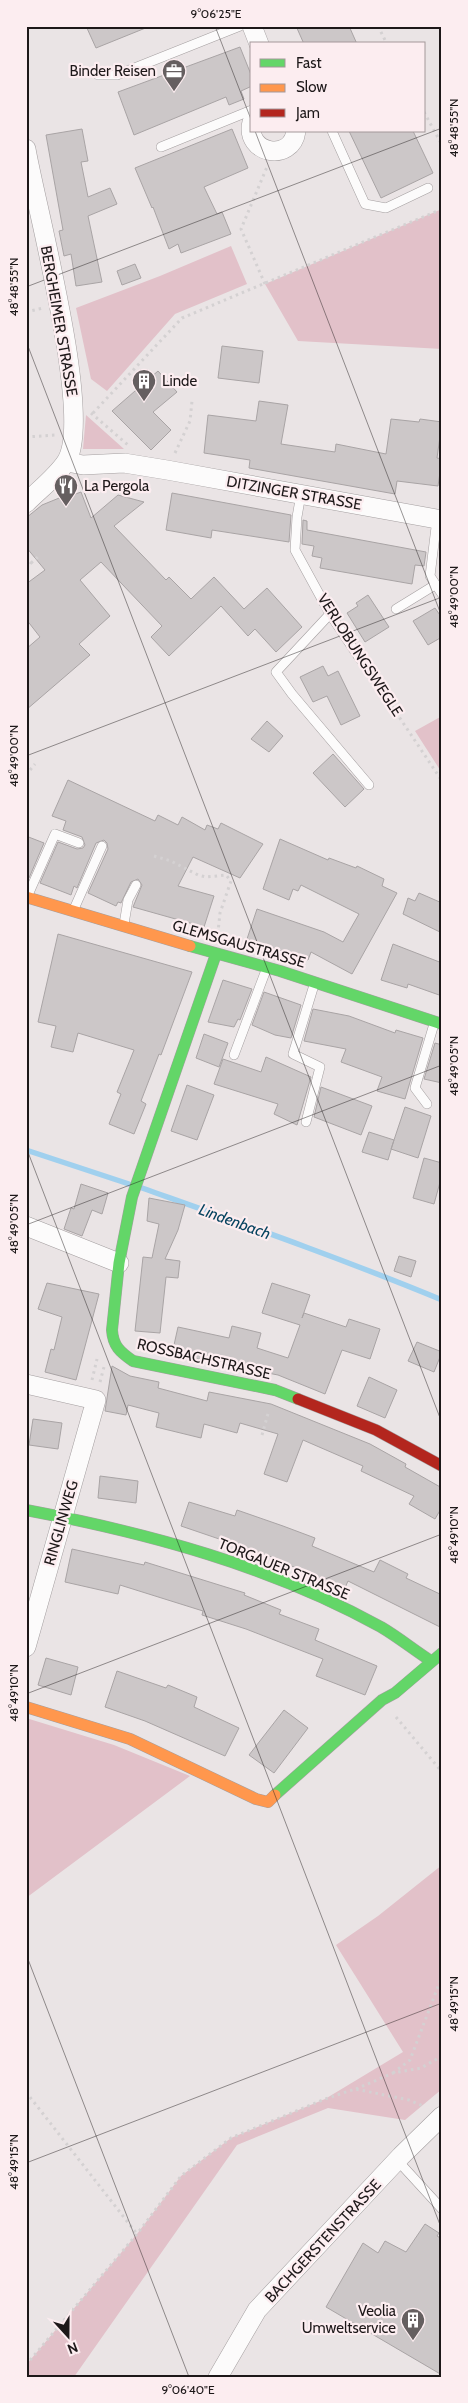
<svg xmlns="http://www.w3.org/2000/svg" width="468" height="2403" font-family="Cabin,sans-serif">
	<rect width="100%" height="100%" fill="#eae4e5"/>
	<!-- green -->
	<path fill="#e2c1c9" d="M442 209V349L298 341 265 284Z
		M231 246 247 284 175 314 107 391 91 379 76 308 160 276Z
		M86 415 124 449H83Z
		M442 716V773L415 731Z
		M26 1718 114 1745 190 1776 26 1898Z
		M442 1865V2089L405 2120 328 2108 237 2145 74 2377H26V2365L137 2234 181 2176 231 2138 325 2099 403 2052 336 1945 378 1916Z"/>
	<g fill="none" stroke-linecap="round" stroke-linejoin="round">
		<!-- stream -->
		<path stroke="#a0d0ee" stroke-width="5.5" d="M26 1150 129 1184
			M142 1188C243 1224 343 1259 442 1300"/>
	</g>
	<!-- building -->
	<path fill="#ccc7c8" stroke="#a9a4a5" d="M86 26H148V27L96 48Z
		M296 26H349L357 44H304Z
		M240 47 252 77V86L241 91 244 99 229 105 226 97 134 135 118 92Z
		M82 129 88 161 81 162 88 197 110 188 117 204 88 216 102 282 76 286 71 254 64 256 59 231 63 230 46 135Z
		M232 129 248 168 204 187 217 214 222 212 231 234 181 253 178 244 169 249 153 207 152 208 135 168Z
		M349 131H413L433 173 381 198Z
		M135 264 141 278 122 285 117 271Z
		M222 346 263 351 259 383 218 378Z
		M158 371 177 392 153 412 171 430 151 450 112 411Z
		M259 401 288 405 281 444 335 452 336 444 386 454 391 419 419 422 420 419 442 422 437 458 442 459 438 486 397 481 395 494 249 468 250 460 204 453 208 415 256 421Z
		M81 492 91 518 118 495 144 502 114 526 166 580 169 577 191 599 214 577 244 609 267 588 302 627 276 652 255 629 248 636 221 606 169 656 151 637 162 626 101 562 80 580 110 616 79 644 90 655 26 710V649L40 637 26 619V584L45 570 26 547V518L42 505 69 494 70 496Z
		M172 493 291 515 289 542 212 530 211 538 166 530Z
		M303 520 307 521V530L426 552 424 566 415 565 412 584 320 568 322 558 312 556 314 546 302 544Z
		M368 595 389 627 365 642 347 613 358 606 356 603Z
		M435 608 442 618V637L428 645 413 621Z
		M323 666 328 676 338 671 360 716 341 725 327 696 313 702 300 677Z
		M267 721 283 736 269 752 251 739Z
		M333 754 364 789 345 807 313 773Z
		M68 780 155 821 158 815 178 825 182 817 205 830 207 825 218 829 221 823 263 844 240 878 193 857 178 886 214 896 204 927 133 907 142 885 138 879 131 882 121 903 118 902 116 906 88 893 108 849 107 843 104 840 96 843 77 888 74 886 71 895 66 893 40 883 58 842 77 849 83 848 85 845 82 837 63 830 66 821 52 816Z
		M26 836 44 843 29 878 26 877Z
		M280 839 328 860 329 858 356 868 357 866 384 879 382 886 397 893 352 974 311 952 308 960 247 939 257 909 324 932 343 942 359 914 301 885 298 891 293 889 289 900 263 889Z
		M419 893 442 903V933L403 914 408 898 415 901Z
		M58 934 192 972 161 1055 159 1054 141 1101 146 1104 134 1134 109 1124 121 1094 117 1092 134 1050 78 1033 73 1052 51 1047 56 1026 38 1022Z
		M393 944 442 963V996L408 984 407 988 381 980Z
		M223 980 252 989 240 1020 238 1019 234 1027 208 1022Z
		M264 992 301 1005 291 1038 275 1035 252 1025Z
		M313 1009 349 1016 395 1033 396 1030 423 1038 405 1099 377 1091 382 1077 341 1062 346 1049 304 1041Z
		M204 1034 228 1043 219 1067 196 1058Z
		M435 1043 442 1045V1083L424 1079Z
		M266 1057 311 1077 297 1125 274 1114 278 1104 214 1084 223 1059 261 1072Z
		M187 1085 214 1095 197 1140 171 1131Z
		M321 1087 372 1106 361 1135 314 1117Z
		M405 1107 431 1116 418 1158 391 1149Z
		M369 1132 394 1140 388 1160 362 1152Z
		M424 1158 442 1163V1175L434 1204 413 1198Z
		M81 1184 108 1193 102 1214 92 1210 82 1236 64 1229 71 1208 74 1209Z
		M149 1198 185 1205 178 1230 165 1259 180 1261 178 1278 166 1277 160 1333 135 1331 143 1257 152 1258 159 1224 147 1221Z
		M399 1256 416 1261 411 1277 394 1271Z
		M47 1283 99 1294 76 1380 45 1372 51 1349 54 1350 62 1317 38 1309Z
		M272 1283 310 1295 302 1318 304 1313 346 1327 349 1319 380 1329 370 1359 342 1350 325 1394 278 1375 172 1354 178 1327 229 1338 232 1326 261 1333 257 1348 288 1358 300 1325 262 1313Z
		M417 1342 442 1352 434 1372 408 1361Z
		M112 1366 130 1376 159 1382 158 1388 207 1401 209 1392 271 1404 370 1444 406 1464 405 1467 442 1488V1507L435 1519 409 1504 414 1496 361 1471 363 1466 303 1440 287 1482 264 1474 278 1434 240 1423 237 1433 204 1424 201 1438 156 1427 159 1413 128 1405 126 1415 105 1411Z
		M369 1377 397 1390 385 1418 357 1406Z
		M33 1419 62 1423 58 1449 29 1445Z
		M100 1476 138 1481 136 1503 98 1498Z
		M189 1502 235 1516 237 1510 283 1526 315 1538 312 1546 374 1572 380 1560 408 1574 406 1578 442 1595V1628L348 1581 344 1590 316 1578 317 1576 271 1558 272 1557 181 1526Z
		M72 1549 144 1565 145 1562 245 1593 244 1595 281 1610 279 1614 319 1629 315 1640 377 1666 365 1695 316 1676 323 1659 246 1629 202 1615 203 1611 120 1585 118 1594 65 1582Z
		M46 1658 78 1667 71 1695 38 1685Z
		M117 1671 166 1688 168 1685 197 1697 194 1707 239 1728 225 1756 145 1721 105 1707Z
		M284 1710 308 1728 274 1773 249 1755Z
		M425 2224 439 2233 437 2236 442 2239V2375L326 2307 363 2243 378 2253 385 2241 406 2252Z"/>
	<g fill="none" stroke-linecap="round" stroke-linejoin="round">
		<!-- lane casing -->
		<g stroke="#a49fa0" stroke-width="10">
			<path id="lane" d="M98 75H117L240 26
				M332 131 365 204 386 208 428 188
				M161 147 252 110
				M301 494 297 517 295 550 330 614 360 659
				M437 519 430 576 442 594
				M396 609 435 585
				M330 614 276 672 292 694 369 785
				M28 895 55 834 79 843
				M74 909 102 846
				M124 924 128 900 136 885
				M234 1055 266 970
				M427 1104 415 1088 434 1024
				M306 1122 320 1067 293 1054 314 985
				M398 2161 442 2209"/>
		</g>
		<!-- street casing -->
		<g stroke="#a49fa0" stroke-width="20">
			<path id="street" d="M252 26 259 44
				M252 122C244 154 292 163 296 131
				M26 149C36 207 94 419 66 462 56 477 39 490 26 503
				M67 462 83 465 124 463 167 470 442 520
				M26 1226 119 1263
				M26 1384 96 1400 26 1647
				M218 2377 257 2310 401 2156 442 2116"/>
		</g>
		<!-- fast casing -->
		<g stroke="#a49fa0" stroke-width="12">
			<path id="fast" d="M190 946 280 971 442 1024
				M216 954 132 1197 119 1263 112 1330C113 1346 120 1352 133 1361L275 1390 298 1399
				M26 1510C148 1533 271 1566 381 1627 398 1637 414 1650 431 1661
				M275 1795 382 1700 395 1693 442 1653"/>
		</g>
		<!-- slow casing -->
		<g stroke="#a49fa0" stroke-width="12">
			<path id="slow" d="M26 897 190 946
				M26 1707 130 1739 256 1799 268 1802 275 1795"/>
		</g>
		<!-- jam casing -->
		<g stroke="#a49fa0" stroke-width="12">
			<path id="jam" d="M298 1399 376 1430 442 1466"/>
		</g>
		<!-- path -->
		<path stroke="#d4d1d2" stroke-width="3" stroke-dasharray="2.5 4" stroke-linecap="butt" d="M378 26 387 44
			M424 112 442 145
			M265 284 241 229 267 167
			M26 312 43 308
			M91 413 128 445
			M93 413 182 318 442 209
			M26 437 56 435
			M175 453 190 421 192 401
			M26 557 31 563 26 569
			M31 563 39 556
			M367 669 442 781
			M26 775 35 764
			M154 856 171 861 198 875 206 877 226 875 231 881 220 913 218 932
			M92 1380 97 1359
			M100 1382 104 1367
			M262 1435 269 1410
			M396 1717 442 1772
			M393 2073 410 2060 442 1976
			M356 2089 393 2073 421 2068 442 2056
			M26 2092 137 2234
			M26 2365 137 2234 181 2176 231 2138 325 2099 355 2089 409 2100 425 2107"/>
		<!-- lane -->
		<use href="#lane" stroke="#fcfbfb" stroke-width="9"/>
		<!-- street -->
		<use href="#street" stroke="#fcfbfb" stroke-width="19"/>
		<!-- fast -->
		<use href="#fast" stroke="#63d668" stroke-width="11"/>
		<!-- slow -->
		<use href="#slow" stroke="#ff974d" stroke-width="11"/>
		<!-- jam -->
		<use href="#jam" stroke="#b3261e" stroke-width="11"/>
	</g>
	<!-- ticks -->
	<path fill="none" stroke="#1d1819" stroke-width="1" stroke-opacity="0.45" d="M215 26 252 122M255 131 442 617M26 287 442 128M26 341 442 1423M26 756 442 597M26 1147 442 2230M26 1225 442 1065M26 1694 442 1534M26 1954 189 2377M26 2163 442 2003"/>
	<!-- icons -->
	<defs>
		<g id="office-pin" transform="scale(1.25)"><path d="M0 17L-7.5 6A9.5 9.5 0 1 1 7.5 6Z" fill="#655f60" stroke="#fcedf0"/><path d="M-6-3h4V-5.5h4V-3h4V5H-6ZM-1-4.5V-3h2v-1.5ZM-6 0V1H6V0Z" fill="#fff"/></g>
		<g id="building-pin" transform="scale(1.25)"><path d="M0 17L-7.5 6A9.5 9.5 0 1 1 7.5 6Z" fill="#655f60" stroke="#fcedf0"/><path d="M-4-6H4V6H1V3H-1V6H-4ZM-2.5-4.3h1.7v1.8h-1.7ZM.8-4.3h1.7v1.8H.8ZM-2.5-1h1.7V.8h-1.7ZM.8-1h1.7V.8H.8Z" fill="#fff"/></g>
		<g id="restaurant-pin" transform="scale(1.25)"><path d="M0 17L-7.5 6A9.5 9.5 0 1 1 7.5 6Z" fill="#655f60" stroke="#fcedf0"/><path d="M-5-6h1v4h1v-4h1v4h1v-4h1v5L-1.5 .5V6h-2V.5L-5-1ZM5-6V6H3V1.5H1.5Q1.5-4 5-6Z" fill="#fff"/></g>
	</defs>
	<g fill-rule="evenodd">
		<use href="#office-pin" x="174" y="71"/>
		<use href="#building-pin" x="144" y="381"/>
		<use href="#restaurant-pin" x="66" y="486"/>
		<use href="#building-pin" x="413" y="2320"/>
	</g>
	<g text-anchor="middle" stroke-width="4.5" stroke-linejoin="round" paint-order="stroke">
		<!-- poi labels -->
		<g font-size="15" fill="#1d1819" stroke="#fcedf0" text-anchor="end">
			<text x="156" y="76">Binder Reisen</text>
			<text x="162" y="386" text-anchor="start">Linde</text>
			<text x="84" y="491" text-anchor="start">La Pergola</text>
			<text x="396" y="2316">Veolia<tspan x="396" dy="17">Umweltservice</tspan></text>
		</g>
		<!-- street labels -->
		<g font-size="15" fill="#1d1819" stroke="#fcedf0">
			<text transform="translate(59 321) rotate(80)" y="5">BERGHEIMER STRASSE</text>
			<text transform="translate(294 493) rotate(10)" y="5">DITZINGER STRASSE</text>
			<text transform="translate(360 655) rotate(57)" y="5">VERLOBUNGSWEGLE</text>
			<text transform="translate(239 944) rotate(16)" y="5">GLEMSGAUSTRASSE</text>
			<text transform="translate(204 1359) rotate(13)" y="5">ROSSBACHSTRASSE</text>
			<text transform="translate(61 1523) rotate(-74)" y="5">RINGLINWEG</text>
			<text transform="translate(284 1569) rotate(22)" y="5">TORGAUER STRASSE</text>
			<text transform="translate(323 2241) rotate(-47)" y="5">BACHGERSTENSTRASSE</text>
		</g>
		<!-- water labels -->
		<g font-size="16" font-style="italic" fill="#06435f" stroke="#fcedf0">
			<text transform="translate(235 1221) rotate(20)" y="6">Lindenbach</text>
		</g>
	</g>
	<!-- border -->
	<rect width="468" height="2403" fill="none" stroke="#fcedf0" stroke-width="55"/>
	<!-- legend -->
	<rect x="250" y="42" width="175" height="90" fill="#fcedf0" stroke="#a3989a"/>
	<rect x="260" y="59" width="25" height="8" fill="#63d668" stroke="#a3989a"/>
	<text x="296" y="68" font-size="15" fill="#1d1819">Fast</text>
	<rect x="260" y="84" width="25" height="8" fill="#ff974d" stroke="#a3989a"/>
	<text x="296" y="92" font-size="15" fill="#1d1819">Slow</text>
	<rect x="260" y="109" width="25" height="8" fill="#b3261e" stroke="#a3989a"/>
	<text x="296" y="118" font-size="15" fill="#1d1819">Jam</text>
	<!-- north arrow -->
	<g transform="translate(68 2336) rotate(159)" stroke="#fcedf0" stroke-width="4" paint-order="stroke">
	<path d="M0-4L9 19L0 12L-9 19Z" fill="#1d1819"/>
	<text y="-8" font-size="14" font-weight="bold" text-anchor="middle" fill="#1d1819">N</text>
	</g>
	<rect x="28" y="28" width="412" height="2348" fill="none" stroke="#1d1819" stroke-width="2"/>
	<g font-size="12" text-anchor="middle" fill="#1d1819">
		<text x="216" y="18">9°06'25"E</text>
		<text transform="translate(454 128) rotate(-90)" y="4">48°48'55"N</text>
		<text transform="translate(14 287) rotate(-90)" y="4">48°48'55"N</text>
		<text transform="translate(454 597) rotate(-90)" y="4">48°49'00"N</text>
		<text transform="translate(14 756) rotate(-90)" y="4">48°49'00"N</text>
		<text transform="translate(454 1066) rotate(-90)" y="4">48°49'05"N</text>
		<text transform="translate(14 1224) rotate(-90)" y="4">48°49'05"N</text>
		<text transform="translate(454 1535) rotate(-90)" y="4">48°49'10"N</text>
		<text transform="translate(14 1693) rotate(-90)" y="4">48°49'10"N</text>
		<text transform="translate(454 2004) rotate(-90)" y="4">48°49'15"N</text>
		<text transform="translate(14 2162) rotate(-90)" y="4">48°49'15"N</text>
		<text x="188" y="2394">9°06'40"E</text>
	</g>
</svg>
